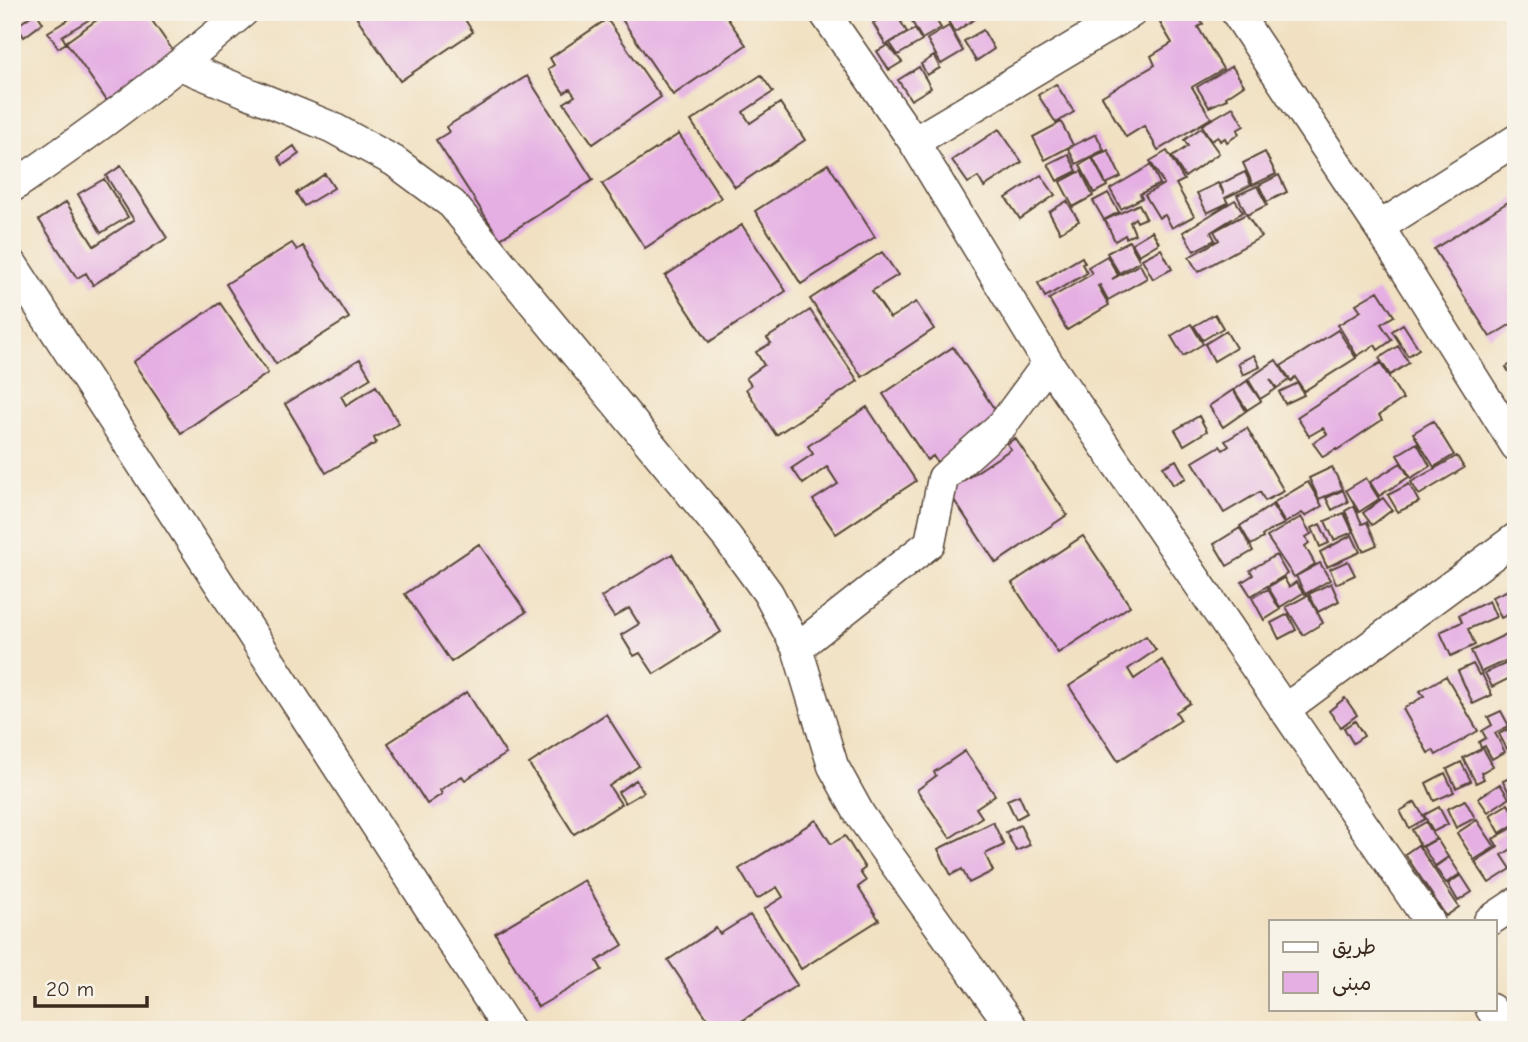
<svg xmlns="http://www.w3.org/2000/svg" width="1528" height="1042" font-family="'Comic Neue','Playpen Sans Arabic',sans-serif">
	<rect width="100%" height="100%" fill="#f7f3e8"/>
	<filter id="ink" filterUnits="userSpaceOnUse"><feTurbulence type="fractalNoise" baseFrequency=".0143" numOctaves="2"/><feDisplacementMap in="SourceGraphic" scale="14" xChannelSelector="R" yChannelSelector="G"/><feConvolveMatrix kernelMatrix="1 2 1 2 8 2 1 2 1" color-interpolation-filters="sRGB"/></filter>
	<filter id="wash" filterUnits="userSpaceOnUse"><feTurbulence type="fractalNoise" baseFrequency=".00686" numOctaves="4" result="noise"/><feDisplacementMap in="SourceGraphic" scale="28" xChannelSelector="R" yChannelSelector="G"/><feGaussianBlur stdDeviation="1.57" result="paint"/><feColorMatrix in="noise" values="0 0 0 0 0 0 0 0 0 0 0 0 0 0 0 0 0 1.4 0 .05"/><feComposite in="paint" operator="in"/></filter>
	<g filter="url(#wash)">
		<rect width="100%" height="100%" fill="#f1e1c2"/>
		<g id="blocks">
			<!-- building -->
			<path fill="#e5afe3" d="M36 12 43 23 24 37 17 26Z
				M81 12H85L90 19 62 36 66 43 58 48 48 32Z
				M108 12H146L178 58 110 105 66 42Z
				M353 12H460L473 32 400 81Z
				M617 12H723L746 45 673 95Z
				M892 12H918L901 22 907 32 886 45 873 23Z
				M925 12H931L941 28 922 39 911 20Z
				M942 12H985L955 32Z
				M1178 12H1195L1203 24 1198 27 1223 69 1192 87 1211 118 1158 150 1144 126 1126 137 1102 96 1155 65 1151 56 1172 43 1160 23Z
				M607 19 661 97 593 144 564 103 575 96 570 89 564 93 548 69 554 65 550 58Z
				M949 26 963 51 941 64 927 39Z
				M915 29 922 41 898 55 890 43Z
				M983 30 994 49 976 61 964 41Z
				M888 45 902 62 889 70 877 51Z
				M934 56 940 68 927 75 921 64Z
				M1232 66 1244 85 1226 97 1227 99 1209 107 1197 87Z
				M919 67 931 88 911 100 898 80Z
				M761 75 773 92 743 112 750 123 780 103 805 140 735 187 691 121Z
				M527 76 593 180 500 239 436 140 449 132 446 127Z
				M1056 84 1074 112 1056 123 1038 95Z
				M1233 107 1244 126 1237 130 1239 134 1227 142 1225 138 1220 141 1218 137 1211 141 1202 125Z
				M1061 122 1073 145 1045 160 1033 137Z
				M1201 128 1219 153 1185 177 1172 157 1188 146 1184 140Z
				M999 129 1022 162 984 187 978 177 968 183 952 160Z
				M679 134 721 198 645 248 602 184Z
				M1096 134 1104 150 1076 164 1068 148Z
				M294 146 299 154 283 165 278 157Z
				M1108 150 1121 177 1106 184 1093 158Z
				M1167 151 1184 180 1176 184 1194 216 1172 228 1165 215 1159 218 1145 195 1164 184 1150 161Z
				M1265 152 1276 174 1253 185 1243 163Z
				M1068 154 1077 171 1057 181 1048 164Z
				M1092 158 1107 186 1094 193 1080 165Z
				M828 164 875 237 801 284 755 211Z
				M1151 165 1160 184 1140 194 1142 198 1121 209 1110 189Z
				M121 166 167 238 93 285 86 273 77 278 39 220 66 202 94 246 134 220 106 176Z
				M1081 171 1093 196 1073 207 1060 182Z
				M1245 172 1251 185 1225 198 1228 203 1207 213 1197 193 1218 183 1224 194 1220 184Z
				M325 174 334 188 304 206 296 193Z
				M1041 175 1055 195 1020 219 1006 198Z
				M1279 175 1287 192 1267 202 1259 185Z
				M104 179 128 217 101 233 78 194Z
				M1257 186 1267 205 1247 215 1237 195Z
				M1108 193 1119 212 1104 220 1093 201Z
				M1516 197V321L1490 337 1434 249Z
				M1235 200 1243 212 1211 232 1215 240 1194 251 1183 232Z
				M1067 201 1079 221 1060 232 1049 212Z
				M1139 204 1146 218 1137 222 1135 218 1130 222 1135 234 1126 238 1125 235 1115 241 1105 220Z
				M1246 214 1261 237 1198 272 1189 257 1219 240 1214 231Z
				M742 225 786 291 709 342 665 276Z
				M1152 231 1159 243 1139 255 1132 243Z
				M1129 241 1140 261 1119 273 1107 253Z
				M292 243 297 250 303 246 349 318 276 364 226 284Z
				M1161 249 1172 269 1153 279 1142 259Z
				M882 252 898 275 872 291 890 318 916 302 934 329 862 377 810 299Z
				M1107 256 1118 275 1112 279 1140 264 1147 278 1108 300 1100 285 1098 286 1109 305 1067 330 1049 299 1092 274 1088 267Z
				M1082 257 1085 263 1082 264 1087 273 1045 297 1038 283Z
				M1378 291 1394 316 1381 324 1392 340 1378 350 1375 345 1357 356 1338 325 1361 311 1356 304Z
				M220 303 268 373 181 433 133 362Z
				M810 310 858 381 776 435 746 389 751 385 746 378 764 365 756 352 771 343 767 338Z
				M1215 314 1223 328 1203 340 1194 326Z
				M1191 324 1203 344 1183 356 1171 336Z
				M1403 324 1419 349 1408 356 1392 331Z
				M1338 330 1356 358 1304 391 1295 377 1291 381 1281 366Z
				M1226 331 1236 348 1214 361 1205 344Z
				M1398 346 1409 363 1390 375 1379 358Z
				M953 347 997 413 996 423 937 462 933 456 927 460 883 394Z
				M1254 355 1260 367 1243 375 1238 363Z
				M360 359 371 378 341 396 346 405 376 386 399 424 374 438 376 443 326 473 285 404Z
				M1276 360 1289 380 1277 388 1270 379 1276 389 1260 399 1248 379Z
				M1516 361V384L1506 367Z
				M1380 363 1403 399 1379 415 1382 420 1337 450 1336 449 1323 457 1313 443 1327 434 1323 428 1309 436 1297 417Z
				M1247 381 1261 401 1247 410 1234 390Z
				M1298 383 1304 395 1285 404 1279 392Z
				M1233 390 1246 411 1223 427 1209 406Z
				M867 407 916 481 836 534 813 500 838 484 827 467 803 484 792 468 813 454 808 446Z
				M1199 416 1207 431 1184 445 1175 430Z
				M1433 421 1454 455 1434 467 1413 433Z
				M1247 428 1284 491 1265 501 1260 492 1224 513 1193 462 1220 446 1223 450 1229 446 1225 441Z
				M1015 438 1067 515 996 563 948 491 1011 449 1007 444Z
				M1417 443 1430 466 1411 478 1397 455Z
				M1457 456 1464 468 1419 495 1411 482Z
				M1176 460 1186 478 1173 485 1163 467Z
				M1401 463 1409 477 1379 496 1370 482Z
				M1332 467 1343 489 1319 499 1309 478Z
				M1366 478 1379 499 1359 512 1346 490Z
				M1308 482 1322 506 1305 516 1302 513 1285 523 1273 503Z
				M1409 484 1419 502 1398 512 1388 495Z
				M1343 490 1348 502 1332 510 1326 498Z
				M1383 498 1392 510 1372 525 1363 513Z
				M1272 505 1284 524 1269 531 1262 536 1263 538 1251 545 1240 526Z
				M1354 506 1362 524 1367 522 1377 545 1363 551 1345 511Z
				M1344 513 1353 532 1334 540 1325 521Z
				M1301 517 1311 534 1306 537 1309 543 1305 546 1315 564 1294 577 1267 537Z
				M1320 524 1329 543 1320 547 1312 528Z
				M1240 528 1253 551 1227 566 1214 544Z
				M1352 535 1360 552 1327 567 1320 552Z
				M1083 536 1130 606 1058 653 1012 583Z
				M479 544 526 612 451 662 405 594Z
				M672 554 721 632 654 674 640 653 634 656 621 635 639 624 629 608 614 617 601 597Z
				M1276 555 1287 574 1251 596 1242 582 1253 575 1250 570Z
				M1348 561 1355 575 1336 584 1330 569Z
				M1320 563 1330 580 1305 594 1296 576Z
				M1284 578 1289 587 1296 582 1303 593 1280 607 1268 587Z
				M1331 583 1339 601 1318 612 1309 594Z
				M1513 588 1516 594V611L1501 618 1492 597Z
				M1268 589 1280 610 1264 620 1252 598Z
				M1308 595 1323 623 1303 635 1286 607Z
				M1489 601 1496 617 1468 629 1475 645 1451 656 1440 632 1462 622 1459 615Z
				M1288 614 1296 630 1279 639 1271 623Z
				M1516 614V656L1481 672 1471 651 1515 630 1508 618Z
				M1146 636 1156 650 1128 669 1134 679 1162 660 1190 703 1176 712 1181 720 1118 761 1069 686Z
				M1516 659V675L1492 687 1485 673Z
				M1473 664 1479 675 1482 674 1492 695 1473 704 1458 671Z
				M1446 676 1478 731 1436 755 1433 750 1428 753 1403 709 1424 696 1420 691Z
				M467 692 506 754 465 780 462 776 440 790 442 794 427 804 388 743Z
				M1345 698 1357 715 1341 727 1329 711Z
				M1501 711 1509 726 1495 733 1505 752 1492 759 1485 746 1481 748 1479 742 1486 738 1482 731 1492 725 1488 717Z
				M606 714 639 766 609 786 621 804 574 834 529 764Z
				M1355 721 1364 736 1353 743 1344 728Z
				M1510 728 1516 739V745L1507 749 1499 734Z
				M1483 748 1493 766 1481 773 1484 779 1476 783 1463 758Z
				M965 751 995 795 976 808 982 817 950 838 917 790 936 776 934 772Z
				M1461 762 1471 781 1456 788 1447 769Z
				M1445 773 1454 792 1434 801 1426 783Z
				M1516 775V801L1514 802 1503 781Z
				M636 780 644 792 625 803 618 792Z
				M1500 784 1509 798 1488 812 1478 798Z
				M1019 795 1027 813 1016 819 1007 800Z
				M1465 800 1475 818 1456 828 1447 809Z
				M1415 802 1425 819 1409 828 1400 811Z
				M1508 804 1516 818V823L1500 833 1490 815Z
				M1439 807 1448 824 1433 832 1424 815Z
				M816 820 831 844 845 836 865 868 860 872 866 881 858 887 879 920 801 969 764 909 783 897 777 887 757 899 739 869Z
				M1477 820 1495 847 1474 860 1457 833Z
				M993 822 1004 845 985 854 993 871 969 883 962 869 951 875 938 849Z
				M1426 822 1436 839 1421 847 1412 830Z
				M1020 825 1030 845 1016 851 1006 832Z
				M1516 826V846L1502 855 1511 869 1489 883 1475 862 1498 847 1493 839Z
				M1437 839 1448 857 1435 866 1423 847Z
				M1418 845 1459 907 1446 916 1405 854Z
				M1449 857 1460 874 1446 883 1435 867Z
				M1461 875 1472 892 1458 901 1448 884Z
				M584 880 623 945 597 961 602 970 538 1007 495 933Z
				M750 915 797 985 728 1030H715L668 960 716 928 720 934Z"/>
		</g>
	</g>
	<g filter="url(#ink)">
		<use href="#blocks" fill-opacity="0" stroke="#564537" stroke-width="2"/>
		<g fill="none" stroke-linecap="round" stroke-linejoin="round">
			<!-- minor casing -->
			<g stroke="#564537" stroke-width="33">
				<path id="minor" d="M824 12 914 142 1048 363 1429 921
					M1236 12 1379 227 1516 446
					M180 65 331 127 394 161 452 204 727 537 768 593 797 648 833 766 860 815 1014 1030
					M914 142 1132 12
					M12 187C92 133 169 75 243 12
					M1379 227 1516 140
					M12 264 509 1030
					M797 648 930 543 943 478 1003 424 1048 363
					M1284 710 1516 538
					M1489 921 1516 903
					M1491 1009 1506 1030"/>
			</g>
			<!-- minor -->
			<use href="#minor" stroke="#fff" stroke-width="30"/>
		</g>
	</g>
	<!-- margin -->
	<rect width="1528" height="1042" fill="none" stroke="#f7f3e8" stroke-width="42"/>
	<!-- legend -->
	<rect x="1269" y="920" width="228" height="91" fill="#f7f3e8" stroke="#aca397" stroke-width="2"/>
	<rect x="1283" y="942" width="35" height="10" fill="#ffffff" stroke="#aca397" stroke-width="2"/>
	<text x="1332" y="954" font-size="21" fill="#3b2a1e">طريق</text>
	<rect x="1283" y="972" width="35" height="21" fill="#e5afe3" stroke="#aca397" stroke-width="2"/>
	<text x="1332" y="990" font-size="21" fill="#3b2a1e">مبنى</text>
	<!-- scale -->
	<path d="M35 996v10h112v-10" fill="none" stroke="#3b2a1e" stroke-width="3.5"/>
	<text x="46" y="996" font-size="21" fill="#3b2a1e" stroke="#f7f3e8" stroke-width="5" paint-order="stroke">20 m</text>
</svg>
